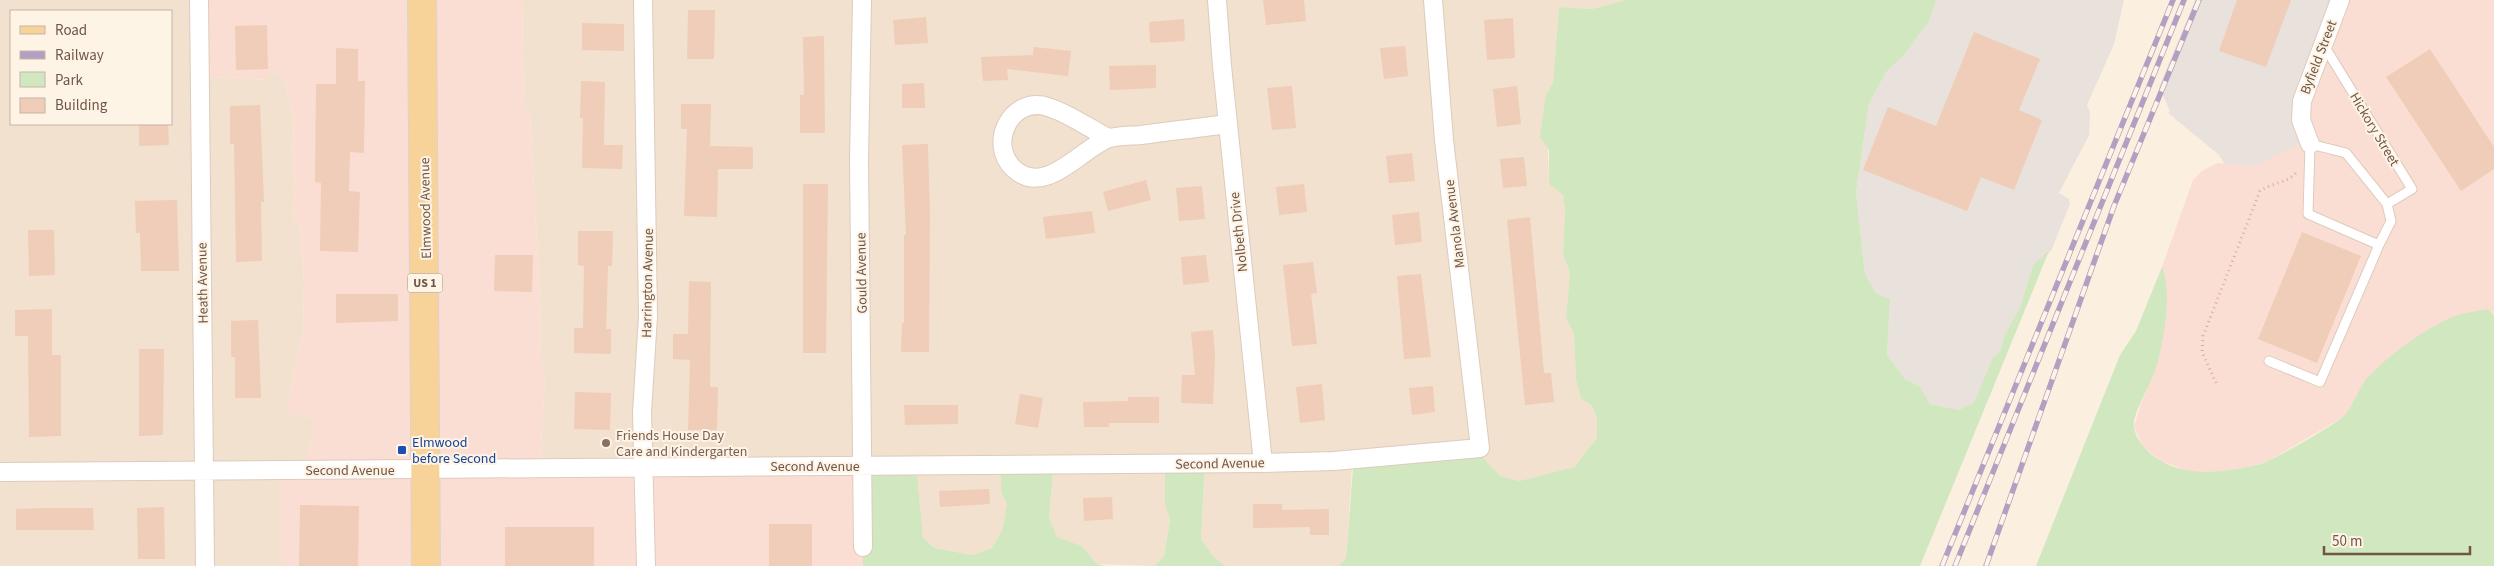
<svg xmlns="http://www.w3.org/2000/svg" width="2494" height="566" font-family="'Source Sans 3',sans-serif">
	<rect width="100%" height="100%" fill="#fbf0df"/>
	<!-- residential -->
	<path fill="#f2e1ce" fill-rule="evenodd" d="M0 0H197L199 79 228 77 264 80 270 71 284 79 294 120 292 157 295 186 293 220 300 226 304 282 303 331 286 411 315 419 286 566H0ZM11 11H171V124H11Z
		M522 0H1625L1592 9 1559 7 1553 83 1546 94 1549 184 1563 195 1565 209 1563 255 1570 272 1566 318 1574 334 1576 379 1597 417V438L1574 467 1519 481 1500 476 1472 447 1352 468 1346 558 1339 566H1225L1213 556 1201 539 1205 462 1165 504 1170 519 1164 556 1155 566 1097 564 1082 546 1057 537 1049 518 1054 463 1002 494 1007 504 1002 531 992 548 973 555 934 548 923 537 916 464 540 463 545 376 540 355 541 316 530 115 524 105Z"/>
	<!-- commercial -->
	<path fill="#fbded3" d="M197 0H522L524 105 530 115 541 316 540 355 545 376 540 463 857 466 863 522V566H286L285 563 279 560 280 473 305 469 315 419 286 411 303 331 304 282 300 226 293 220 295 186 292 157 294 120 284 79 270 72 265 80 228 77 199 79Z
		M2339 0H2494V314L2488 309 2364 382 2345 416 2265 463 2224 472H2190L2161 461 2143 447 2134 427 2141 403 2154 375 2162 267 2193 180 2202 171 2217 163 2254 166 2308 112Z"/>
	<!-- industrial -->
	<path fill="#e9e1db" d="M1936 0H2124L2114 44 2087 105 2090 112 2089 135 2059 193 2069 199 2070 204 2051 251 2033 265 2020 307 2004 336 2000 352 1993 357 1974 404 1959 410 1930 404 1920 388 1905 379 1887 355 1890 299 1876 293 1865 274 1856 193 1869 103 1887 71 1903 56 1929 21Z
		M2195 0H2339L2321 46 2302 140 2296 146 2254 166 2225 164 2218 154 2168 113 2170 111 2159 87Z"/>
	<!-- green -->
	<path fill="#d0e7bf" d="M1625 0H1936L1929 21 1903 56 1887 71 1869 103 1856 193 1865 274 1876 293 1890 299 1887 355 1905 379 1920 387 1930 404 1959 410 1974 403 1993 357 2000 352 2004 336 2020 307 2033 265 2049 251 1920 566H1339L1346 558 1354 456 1473 447 1500 476 1519 481 1574 467 1597 438V417L1591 405 1581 398 1576 379 1574 334 1566 318 1570 272 1563 255 1565 209 1563 195 1549 184V150L1540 137 1546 94 1553 83 1559 7 1592 9Z
		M2162 267C2173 291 2163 349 2154 374 2149 389 2133 411 2134 427 2135 438 2145 449 2152 455 2185 480 2224 472 2261 464 2272 461 2338 423 2345 415 2353 405 2357 392 2364 382 2383 359 2424 329 2452 317 2463 313 2477 311 2488 309L2494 315V566H2036L2120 355 2136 331Z
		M1054 462 1049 518 1057 537 1082 546 1097 564 1106 566H863V522L857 466 916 463 923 537 934 548 973 555 992 548 1002 531 1007 504 1002 494 1000 466Z
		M1205 462 1201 539 1213 556 1225 566H1155L1164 556 1170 520 1165 504V472Z"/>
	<!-- building -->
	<path fill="#efcdb8" d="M1263 0H1304L1306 21 1266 25Z
		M2237 0H2291L2266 67 2219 51Z
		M688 10H715L714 59H687Z
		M926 17 928 43 895 45 893 20Z
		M1513 18 1515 58 1487 60 1484 20Z
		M1184 19 1185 41 1150 43 1149 22Z
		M582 23 624 24V51L582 50Z
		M267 25 268 69 236 70 235 26Z
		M1974 32 2040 59 2019 110 2042 120 2014 190 1981 177 1967 211 1863 170 1888 107 1936 126Z
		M824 36 825 133H800V95H804L803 37Z
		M1405 46 1408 76 1384 79 1380 48Z
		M1034 47 1071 51 1068 76 1007 69 1008 80 983 81 981 57 1033 55Z
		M336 48 358 49V81H365L364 153 350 152 349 191 360 192 358 252 320 251 321 183 315 182 316 84H336Z
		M2430 49 2494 147V169L2461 191 2386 77Z
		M1156 65V88L1110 90 1109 66Z
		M581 81 605 82 604 145H623L622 169 582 168 583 118H580Z
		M924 83 925 108H902V84Z
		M1292 86 1296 128 1272 130 1267 88Z
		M1517 86 1521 124 1497 127 1493 89Z
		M681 104H711L710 146 753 147V169H718L717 217 684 216 687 129H681Z
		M260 105 264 202H261L262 261 236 262 234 144H230V106Z
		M139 124H168L169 145 139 146Z
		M928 144 930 214 929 352H901L902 323H904V235H906L902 145Z
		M1412 153 1415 181 1389 183 1386 156Z
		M1524 157 1527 186 1503 188 1500 159Z
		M1146 180 1151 200 1108 211 1103 192Z
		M803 184H828L826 353H803Z
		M1304 184 1307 212 1279 215 1276 187Z
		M1202 186 1205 219 1179 221 1176 188Z
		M177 200 179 271H141L140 233H136L135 201Z
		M1092 211 1095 233 1046 239 1043 217Z
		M1419 212 1422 242 1395 245 1392 215Z
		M1530 217 1544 373H1551L1554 402 1525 405 1507 220Z
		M28 230H54L55 275 29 276Z
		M578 231H613L612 266H608L606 329H611V354L574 353V328H583L584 266 578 265Z
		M2302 232 2361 256 2317 363 2258 339Z
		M495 255H533L532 292 494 291Z
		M1206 255 1209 282 1183 285 1181 257Z
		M1313 262 1317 293 1311 294 1317 344 1292 346 1283 265Z
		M1421 274 1431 357 1404 359 1397 276Z
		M689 281 711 282 710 387H718L717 430H688L690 360 673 359V334H688Z
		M336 294H398V321L336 323Z
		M52 309V355H61V436L29 437 28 336H15V310Z
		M258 320 261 398H235V357H231V321Z
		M1213 330 1215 355 1213 404 1181 403 1182 375H1195L1191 332Z
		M139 349H164L163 435 139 436Z
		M1322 384 1325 420 1300 423 1296 387Z
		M1433 386 1435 412 1412 415 1409 388Z
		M575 392 611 393 610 430 574 429Z
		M1020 394 1043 398 1038 428 1015 424Z
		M1128 397H1159V423H1109V427H1084L1083 402 1128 401Z
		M904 405H958V424L905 425Z
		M989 489 990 504 940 507 939 491Z
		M1112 497 1113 519 1084 521 1083 498Z
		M1253 504H1282V510L1329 509V535H1310V527L1253 528Z
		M300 505 359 506 358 566H299Z
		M164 507 165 559H138L137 508Z
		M47 508H93L94 530H16V509Z
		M769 524H812V566H769Z
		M505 527H594V566H505Z"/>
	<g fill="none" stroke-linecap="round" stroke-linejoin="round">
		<!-- lane casing -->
		<g stroke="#decbbc" stroke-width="11">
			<path id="lane" d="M2323 44 2412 189 2387 204
				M2269 361 2320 382 2379 245 2308 214 2310 144 2346 153 2387 204 2391 221 2379 245"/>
		</g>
		<!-- street casing -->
		<g stroke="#decbbc" stroke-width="20">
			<path id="street" d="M199 0 205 566
				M643 0 648 316 642 413 646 566
				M862 0 859 160 863 547
				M1217 0 1222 66 1263 463
				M1108 138C1089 128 1068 113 1048 107 1011 95 987 144 1014 169 1045 197 1080 150 1107 139 1117 135 1131 136 1141 135 1170 131 1199 128 1227 124
				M2310 144 2301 120 2302 101 2340 0
				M0 472 1263 463 1334 461 1480 448 1444 140 1433 0"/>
		</g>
		<!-- primary casing -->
		<g stroke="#dad3cf" stroke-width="30">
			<path id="primary" d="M422 0 426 566"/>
		</g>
		<!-- path -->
		<path stroke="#d3b09c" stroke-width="3" stroke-dasharray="1 4" stroke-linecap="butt" d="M2216 383 2202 352 2203 336 2260 191C2271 183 2287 183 2296 173"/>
		<!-- lane -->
		<use href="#lane" stroke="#fff" stroke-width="9"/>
		<!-- street -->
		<use href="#street" stroke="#fff" stroke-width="18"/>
		<!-- primary -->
		<use href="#primary" stroke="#f8d399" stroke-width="28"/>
		<!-- rail casing -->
		<g stroke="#b2a0c2" stroke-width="5.5">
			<path id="rail" d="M1942 566 2173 0
				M1955 566 2184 0
				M1986 566 2114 206 2199 0"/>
		</g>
		<!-- rail -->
		<use href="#rail" stroke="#fef4e5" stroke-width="4" stroke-dasharray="11" stroke-linecap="butt"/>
	</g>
	<!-- markers -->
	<circle fill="#8d6e63" stroke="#fef4e5" stroke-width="2" cx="606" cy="443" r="5"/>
	<rect fill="#1a4fb4" stroke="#fef4e5" stroke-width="2" x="397" y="445" width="10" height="10" rx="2.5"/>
	<g text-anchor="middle" stroke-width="4" stroke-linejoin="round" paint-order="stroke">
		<!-- shield labels -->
		<rect fill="#fef4e5" stroke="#9b8577" stroke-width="1" x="407.5" y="273.5" width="35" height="19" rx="4"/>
		<g font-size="12" font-weight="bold" fill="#705648">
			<text x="425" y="287">US 1</text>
		</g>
		<!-- street labels -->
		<g font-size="14" fill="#705648" stroke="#fef4e5">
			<text transform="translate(2318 57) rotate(-69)" y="5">Byfield Street</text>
			<text transform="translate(2375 129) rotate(59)" y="5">Hickory Street</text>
			<text transform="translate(425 208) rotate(-91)" y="5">Elmwood Avenue</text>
			<text transform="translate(1454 224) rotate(-97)" y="5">Manola Avenue</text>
			<text transform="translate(1238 232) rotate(-96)" y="5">Nolbeth Drive</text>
			<text transform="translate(861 273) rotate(-91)" y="5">Gould Avenue</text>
			<text transform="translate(202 283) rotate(-91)" y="5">Heath Avenue</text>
			<text transform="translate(647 283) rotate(-89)" y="5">Harrington Avenue</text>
			<text transform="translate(1220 463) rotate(-1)" y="5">Second Avenue</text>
			<text x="815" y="471">Second Avenue</text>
			<text x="350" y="475">Second Avenue</text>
		</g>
		<!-- education labels -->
		<g font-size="14" fill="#785e54" stroke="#fef4e5" text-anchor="start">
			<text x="616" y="440">Friends House Day<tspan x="616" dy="16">Care and Kindergarten</tspan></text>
		</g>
		<!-- transit labels -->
		<g font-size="14" fill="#164399" stroke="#fef4e5" text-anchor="start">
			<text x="412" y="447">Elmwood<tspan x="412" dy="16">before Second</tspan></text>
		</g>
	</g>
	<!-- legend -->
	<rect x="10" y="10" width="162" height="115" fill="#fef4e5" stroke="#c5b5a6"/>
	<rect x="20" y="26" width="25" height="8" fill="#f8d399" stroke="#c5b5a6"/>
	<text x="55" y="35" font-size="15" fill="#705648">Road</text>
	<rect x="20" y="51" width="25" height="8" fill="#b2a0c2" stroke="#c5b5a6"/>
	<text x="55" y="60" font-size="15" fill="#705648">Railway</text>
	<rect x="20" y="72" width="25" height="15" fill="#d0e7bf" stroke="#c5b5a6"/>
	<text x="55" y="85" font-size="15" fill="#705648">Park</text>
	<rect x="20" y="98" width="25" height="15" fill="#efcdb8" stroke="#c5b5a6"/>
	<text x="55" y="110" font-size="15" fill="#705648">Building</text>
	<!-- scale -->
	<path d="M2324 546v8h146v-8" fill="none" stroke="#705648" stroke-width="2.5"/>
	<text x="2332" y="546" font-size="15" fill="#705648" stroke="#fef4e5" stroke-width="4" paint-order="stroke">50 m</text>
</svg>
